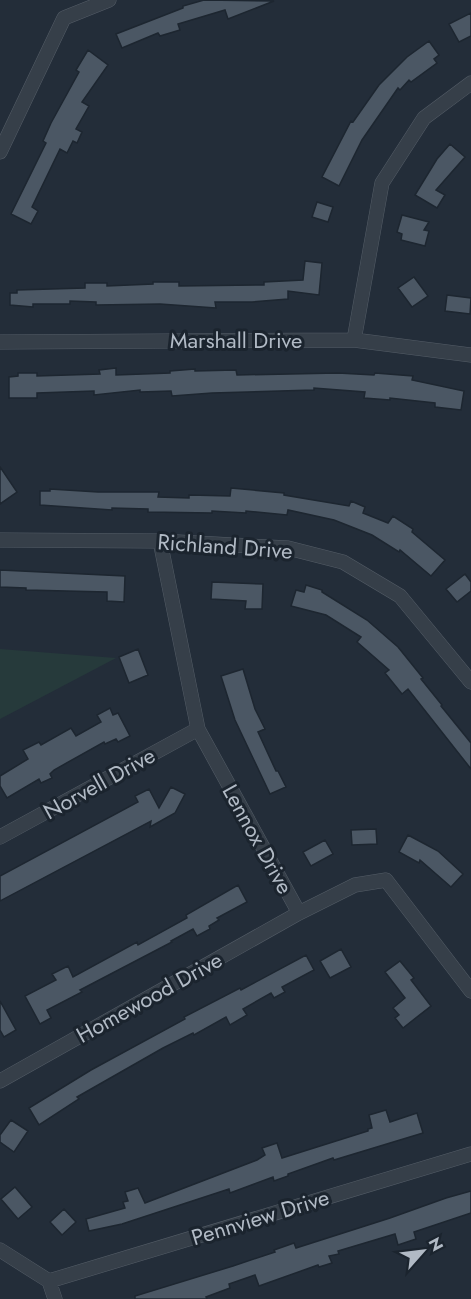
<svg xmlns="http://www.w3.org/2000/svg" width="471" height="1299" font-family="Jost,sans-serif">
	<rect width="100%" height="100%" fill="#232d39"/>
	<!-- green -->
	<path fill="#263a3b" d="M0 649 116 658 0 719Z"/>
	<!-- building -->
	<path fill="#4b5764" stroke="#1d2630" stroke-width="1.5" d="M204 0 274 1 228 19 225 10 178 24 180 30 160 36 158 33 122 48 116 34 183 8V6Z
		M471 13V36L459 42 449 24Z
		M429 41 439 55 434 59 437 63 411 82 409 80 400 90 398 88 362 140 339 186 322 177 351 121 353 122 379 85 407 57Z
		M88 50 108 65 82 102 89 106 76 129 82 132 77 143 73 141 67 153 60 149 32 207 38 211 31 224 11 214 46 143 43 141 51 123 79 72 76 70Z
		M450 144 465 157 436 190 445 195 437 208 415 195 437 159Z
		M317 202 333 207 328 222 312 217Z
		M402 215 429 222 424 230 429 231 425 246 401 240 402 234 397 232Z
		M305 261 322 263 319 295 288 291V299L252 302H215L216 308 160 304 96 305V302L70 301V304H33V307L10 305V293H17V290L85 288V283H107V286L153 284V282H179V286L264 285V282L303 280Z
		M414 277 428 296 412 307 398 288Z
		M447 295 471 298 470 314 445 311Z
		M116 368V375L170 373V371L195 369V371L236 370 237 375 338 373 374 375 375 373 413 376 412 380 464 391 461 410 435 407V403L390 398V400L364 398 365 392 314 388V390L212 393 172 396 171 391 140 392V390L94 395V391L37 393V398H9V377L18 376V373H37V376L100 374 99 370Z
		M0 467 17 492 0 504Z
		M231 488 284 493V495L349 506 351 501 365 507 363 513 388 523 393 516 413 529 412 532 445 560 431 576 400 550 399 552 372 535 334 520 288 510 287 515 246 511V513L212 511V513L148 512V509L112 508V510L40 505V491H50V489L98 492H159L158 497 189 498V495L230 496Z
		M0 570 125 576 124 602 107 601V592L26 590V588L0 587Z
		M465 574 471 582V591L457 602 446 589Z
		M212 582 263 584 262 609H245L246 601 211 599Z
		M306 585 322 590V592L367 620 398 647 423 678 421 679 442 705 441 706 471 743V769L408 689 402 694 385 673 389 670 357 642 361 637 326 615 291 606 296 590 304 592Z
		M138 649 148 675 129 683 119 657Z
		M243 669 255 709 265 729 258 732 276 771H278L286 787 270 794 235 720 221 676Z
		M110 708 113 715 118 713 130 736 118 742 116 739 105 744 104 742 54 770 50 774 52 778 41 783 39 779 7 798 0 786V776L28 759 23 750 39 742 41 745 71 728 76 736 101 722 97 715Z
		M171 787 185 794 175 813 150 827 151 821 0 901V876L138 802 135 796 149 789 159 808Z
		M376 829 377 844 352 845 351 830Z
		M408 835 438 851 463 874 451 887 420 860 419 863 399 852Z
		M325 840 333 854 311 866 303 852Z
		M238 885 247 902 217 918 219 920 209 926 210 929 197 936 193 929 171 941 172 942 80 990 82 992 47 1010 51 1018 40 1024 25 996 56 980 52 974 68 966 73 977 137 942 138 945 187 918 186 915Z
		M341 949 351 967 330 978 320 961Z
		M306 955 314 970 282 987 285 992 274 998 271 993 243 1009 247 1015 230 1025 226 1017 194 1035 193 1033 163 1048 77 1097 79 1099 39 1125 29 1108 91 1070 185 1019 184 1017 240 988 241 990Z
		M400 961 414 978 411 980 431 1006 403 1028 395 1018 399 1015 393 1008 405 998 385 972Z
		M0 1001 16 1030 4 1037 0 1030Z
		M386 1110 390 1122 417 1113 423 1133 334 1160 333 1158 288 1174V1176L274 1181 273 1177 230 1193 229 1189 122 1224 89 1231 86 1219 125 1208 123 1202 128 1201 125 1192 138 1188 145 1203 257 1160 265 1155 262 1148 277 1143 282 1158 368 1131V1129L372 1128 369 1115Z
		M11 1120 28 1131 14 1152 0 1142V1135Z
		M15 1187 32 1207 18 1219 1 1199Z
		M471 1191V1213L414 1232 416 1239 398 1245 395 1234 338 1251 339 1254 329 1256 332 1263 319 1267 318 1265 259 1286 255 1275 229 1284 230 1288 206 1297 207 1299H135V1296L233 1266 275 1252 274 1250 294 1243 296 1248 390 1218 446 1198Z
		M64 1209 76 1222 62 1235 50 1222Z"/>
	<g fill="none" stroke-linecap="round" stroke-linejoin="round">
		<!-- minor casing -->
		<g stroke="#545d67" stroke-width="15">
			<path id="minor" d="M0 152 64 18 109 0
				M354 340 382 183 424 118 471 83
				M0 342 354 340 471 355
				M0 540 160 541 288 548 343 562 400 596 471 682
				M160 541 198 729 299 913
				M0 837 198 729
				M0 1081 299 913 355 885 386 880 471 991
				M0 1250 49 1281 55 1299
				M49 1281 471 1154"/>
		</g>
		<!-- minor -->
		<use href="#minor" stroke="#363f49" stroke-width="14"/>
	</g>
	<g text-anchor="middle" stroke-width="6" stroke-linejoin="round" paint-order="stroke">
		<!-- street labels -->
		<g font-size="22" fill="#b1bac5" stroke="#1b242e">
			<text x="236" y="348">Marshall Drive</text>
			<text transform="translate(225 546) rotate(4)" y="8">Richland Drive</text>
			<text transform="translate(99 783) rotate(-29)" y="8">Norvell Drive</text>
			<text transform="translate(258 839) rotate(61)" y="8">Lennox Drive</text>
			<text transform="translate(149 997) rotate(-29)" y="8">Homewood Drive</text>
			<text transform="translate(260 1217) rotate(-17)" y="8">Pennview Drive</text>
		</g>
	</g>
	<!-- north arrow -->
	<g transform="translate(423 1251) rotate(62)" stroke="#1b242e" stroke-width="4.5" paint-order="stroke">
	<path d="M0-4.5L10 22L0 15L-10 22Z" fill="#b1bac5"/>
	<text y="-9" font-size="16" font-weight="bold" text-anchor="middle" fill="#b1bac5">N</text>
	</g>
</svg>
